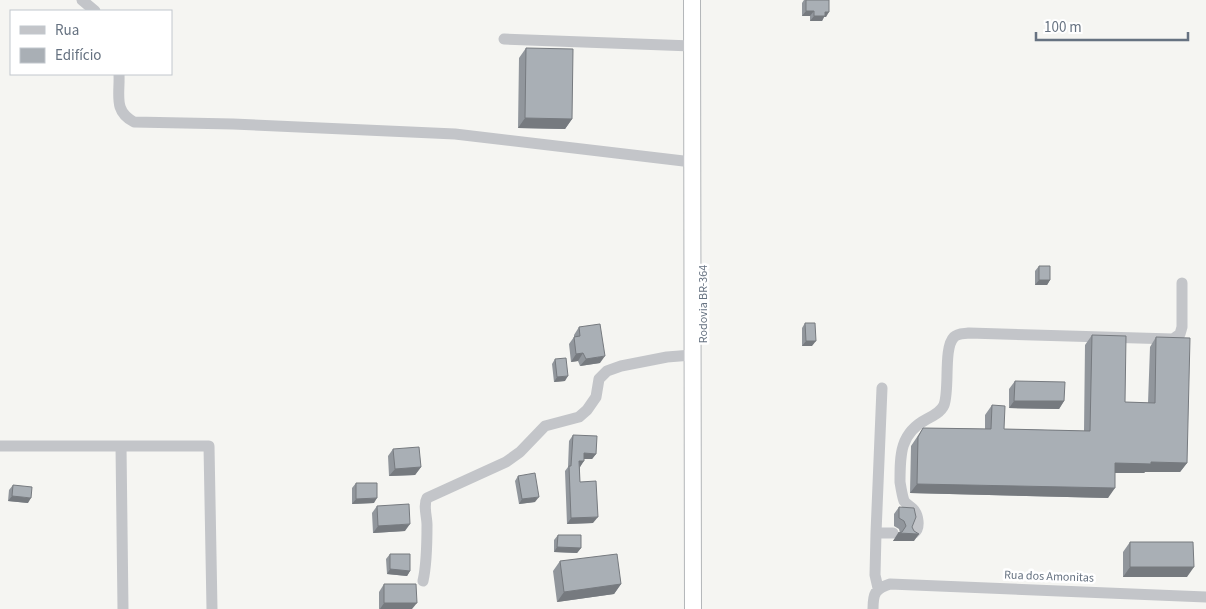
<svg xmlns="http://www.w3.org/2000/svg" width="1206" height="609" font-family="'Source Sans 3',sans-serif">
	<rect width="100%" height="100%" fill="#f5f5f2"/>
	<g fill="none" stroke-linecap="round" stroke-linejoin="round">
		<!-- highway casing -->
		<g stroke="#b3b6b9" stroke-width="18">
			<path id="highway" d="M692 0 693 609"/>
		</g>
		<!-- minor -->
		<path stroke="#c3c5c9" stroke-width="11" d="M82 0 95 11
			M504 39 692 46
			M119 74C120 95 113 111 134 122L233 124 455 134 692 162
			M0 446H209L212 609
			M121 446 123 609
			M876 533 882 388
			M914 533C921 528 918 514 913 509 910 506 906 504 904 501 902 495 901 488 900 482 900 454 900 433 927 419 933 416 941 412 944 405 950 389 943 348 954 337 958 333 964 334 969 333L1173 339 1180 334 1182 327V283
			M423 581C427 563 427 543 427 525 427 517 423 505 427 498L506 462 520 452 545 426 579 417 587 410 596 397 599 379 607 371 621 366 667 357 692 355
			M878 588 875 575 876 533H893
			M873 609C873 593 875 589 890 584L1206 597"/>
		<!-- highway -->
		<use href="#highway" stroke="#fff" stroke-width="16"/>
	</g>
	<!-- wall -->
	<path fill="#91969c" d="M804 0H829L826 17H824L822 21H810V16H802V3Z
		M526 48 572 119 565 129 518 128 519 58Z
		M1039 266 1050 280 1047 285H1035V271Z
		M805 323 812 346H802V328Z
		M579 327 600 363 580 366 578 361 571 362 569 344 574 337V335Z
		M1092 335 1125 402 1148 403 1150 347 1156 337 1187 463 1180 472H1145L1144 473H1115L1108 498 910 493 911 446 923 428 985 429V415L992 405 1004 429 1084 431 1085 345Z
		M555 359 565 381 554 382 552 364Z
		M1015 381 1064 401 1059 409 1009 408V389Z
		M573 435 596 454 592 459H584L580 467V482L593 523 567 524 565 471 568 467 569 441Z
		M393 449 421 467 415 475 389 476 388 456Z
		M518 476 535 502 519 504 515 481Z
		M356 483 374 503 352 504V488Z
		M13 485 28 503 8 501 9 490Z
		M377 506 405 531 373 533 372 513Z
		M899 507 912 527 914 541H893L900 533 899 529 894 526V514Z
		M558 535 581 548 577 553 554 552V540Z
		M1130 542 1187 577H1123V552Z
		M390 554 410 571 407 576 387 574 386 559Z
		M560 561 621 584 614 594 557 602 553 571Z
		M384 584 412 609H379V592Z"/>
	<!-- shaded-wall -->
	<path fill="#767a7f" d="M806 11H814L810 16H802Z
		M825 12H829L826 17H824L822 21H810L814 16Z
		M525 118 572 119 565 129 518 128Z
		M1039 280H1050L1047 285H1035Z
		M806 341H816L812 346H802Z
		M583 353 578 361 571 362 576 354Z
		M605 356 600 363 580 366 586 359Z
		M568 376 565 381 554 382 557 377Z
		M1014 401H1064L1059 409 1009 408Z
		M584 453 596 454 592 459H580Z
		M579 461H584L580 467Z
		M1151 462 1187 463 1180 472H1145L1144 473H1109L1115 463Z
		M421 467 415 475 389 476 395 469Z
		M917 484 1115 488 1108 498 910 493Z
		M12 496 31 498 28 503 8 501Z
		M539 497 535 502 519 504 522 499Z
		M377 498 374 503 352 504 356 499Z
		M598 517 593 523 567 524 571 518Z
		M410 524 405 531 373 533 378 526Z
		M898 533 919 534 914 541H893Z
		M557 547 581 548 577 553 554 552Z
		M1130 567H1194L1187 577H1123Z
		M390 569 410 571 407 576 387 574Z
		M621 584 614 594 557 602 564 592Z
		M384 603H417L412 609H380Z"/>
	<!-- building -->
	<path fill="#a9afb5" stroke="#767a7f" d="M806 0H829V12H825V16H814V11H806Z
		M526 48 573 49 572 119 525 118Z
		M1039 266H1050V280H1039Z
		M805 323H815L816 341H806Z
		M600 324 605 356 586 359 583 353 576 354 574 337 580 336 579 327Z
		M1092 335 1126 336 1125 402 1155 403 1156 337 1190 338 1187 463 1151 462V464L1115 463V488L917 484 918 437 923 428 991 429 992 405 1005 406 1004 429 1090 431Z
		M566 358 568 376 557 377 555 359Z
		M1015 381 1065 382 1064 401H1014Z
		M573 435 597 436 596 454 584 453V461H579L580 482 596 481 598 517 571 518 569 466H571Z
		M419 447 421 467 395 469 393 449Z
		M535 473 539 497 522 499 518 476Z
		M356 483H377V498L356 499Z
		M13 485 32 487 31 498 12 496Z
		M409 504 410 524 378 526 377 506Z
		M899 507 914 508 916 517 912 527 914 531 919 534 898 533 902 532 906 526 904 521 899 518Z
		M558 535H581V548L557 547Z
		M1130 542H1193L1194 567H1130Z
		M390 554H410V571L390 569Z
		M617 554 621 584 564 592 560 561Z
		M384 584H416L417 603H384Z"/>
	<g text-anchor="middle" stroke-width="5" stroke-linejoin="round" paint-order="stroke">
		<!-- street labels -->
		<g font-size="12" fill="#667281" stroke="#fff">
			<text transform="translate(703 304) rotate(-90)" y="4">Rodovia BR-364</text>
			<text transform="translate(1049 576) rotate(2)" y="4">Rua dos Amonitas</text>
		</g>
	</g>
	<!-- legend -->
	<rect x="10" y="10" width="162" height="65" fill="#ffffff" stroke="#c2c7cd"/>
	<rect x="20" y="26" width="25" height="8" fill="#c3c5c9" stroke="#c2c7cd"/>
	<text x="55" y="35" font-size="15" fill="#667281">Rua</text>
	<rect x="20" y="48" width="25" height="15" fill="#a9afb5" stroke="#c2c7cd"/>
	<text x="55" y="60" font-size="15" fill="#667281">Edifício</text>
	<!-- scale -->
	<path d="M1036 32v8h152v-8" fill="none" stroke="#667281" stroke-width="2.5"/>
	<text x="1044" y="32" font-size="15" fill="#667281" stroke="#ffffff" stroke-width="4" paint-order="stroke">100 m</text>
</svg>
